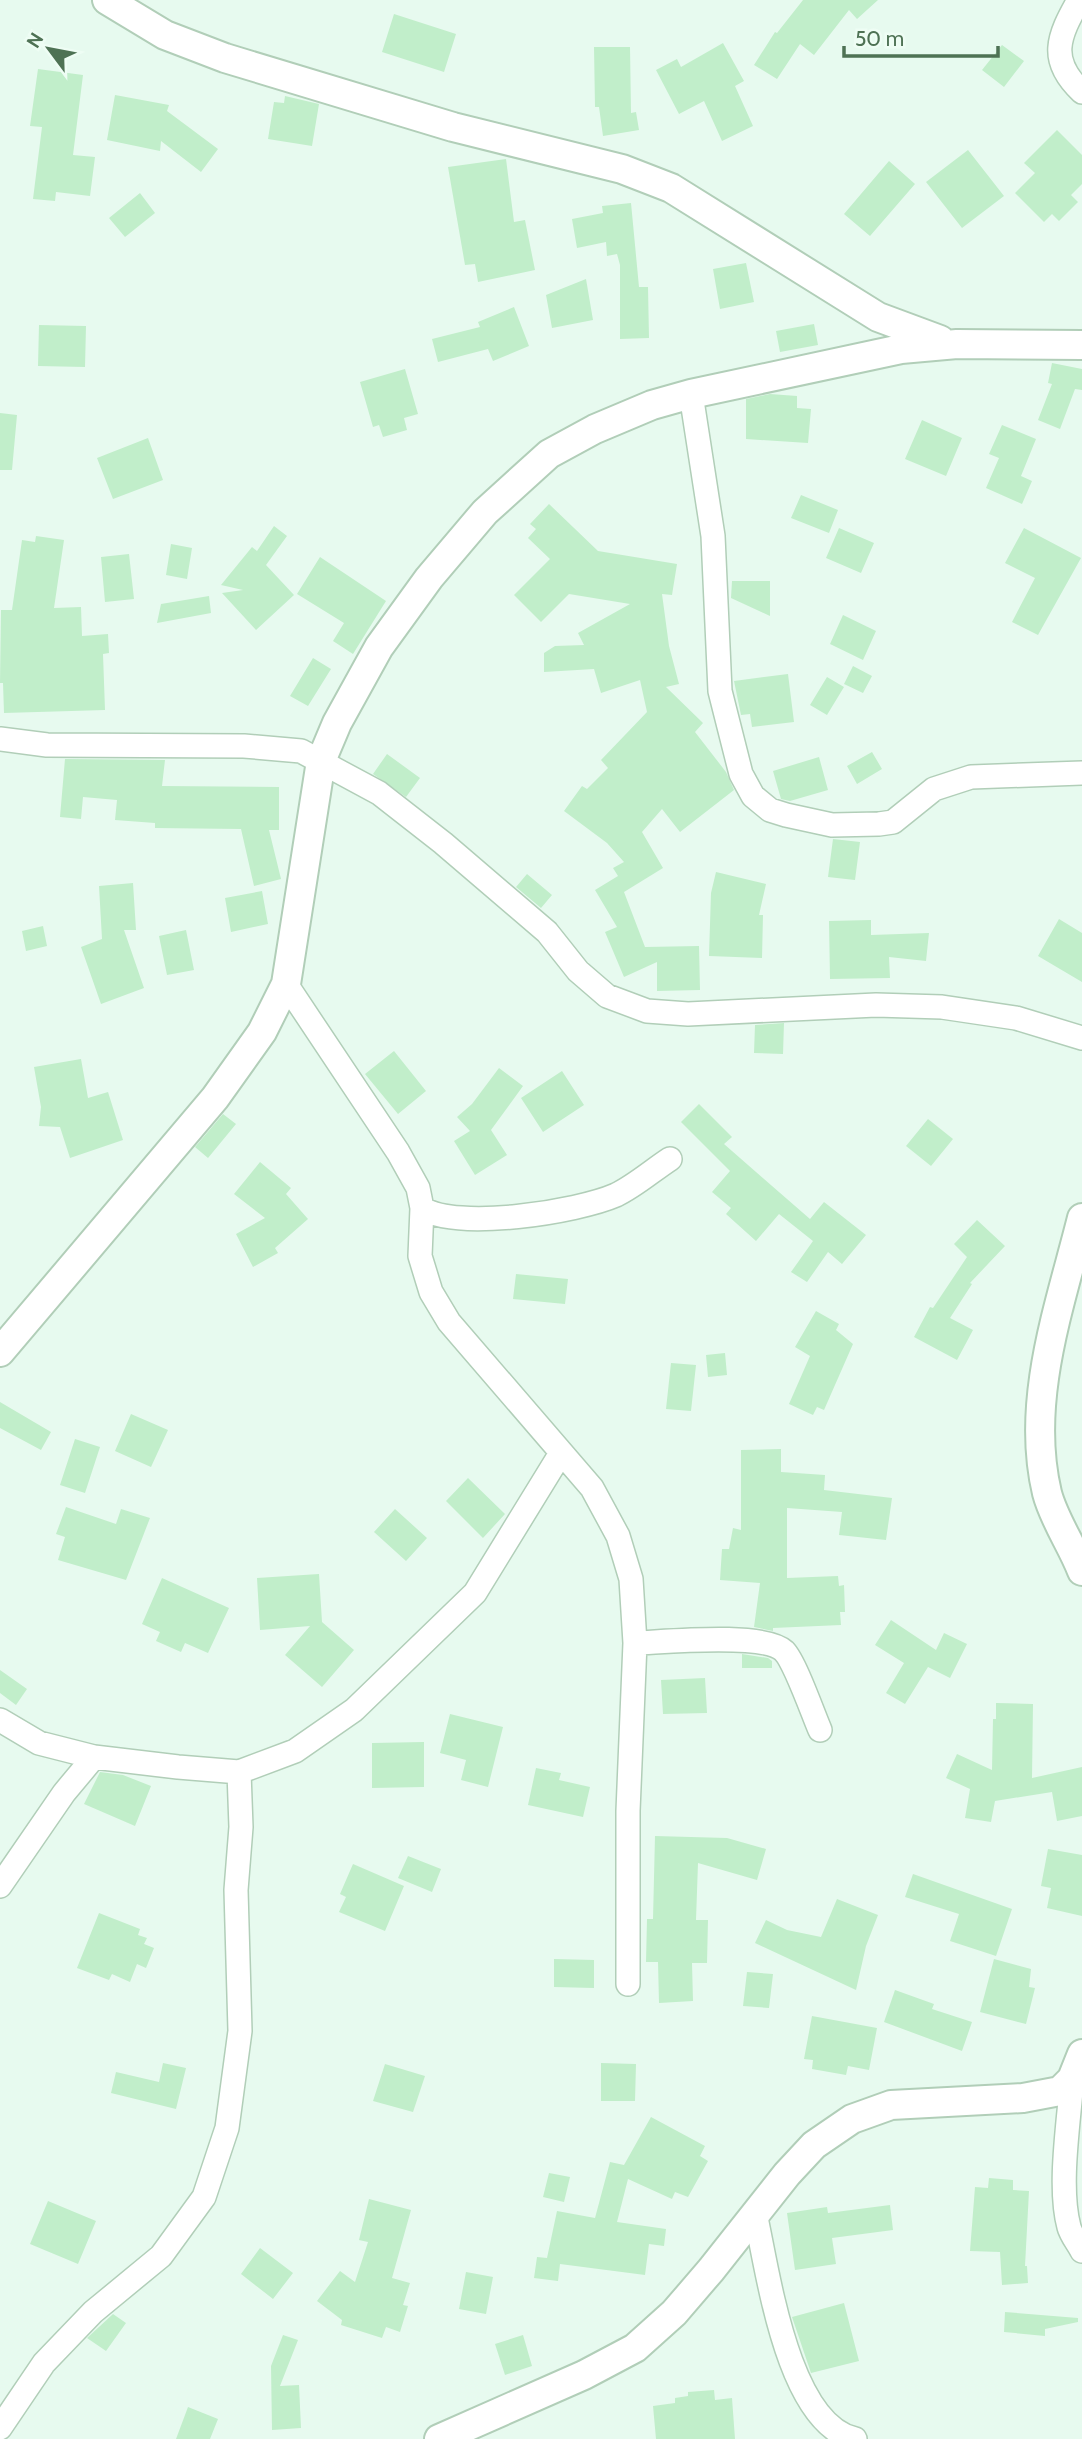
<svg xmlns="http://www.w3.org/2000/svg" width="1082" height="2439" font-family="Cabin,sans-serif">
	<rect width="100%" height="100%" fill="#e7faef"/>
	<!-- building -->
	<path fill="#c1eeca" d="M803 0H878L857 19 849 10 814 55 800 44 777 79 754 65 775 32 777 33Z
		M394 14 456 34 444 72 382 52Z
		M723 43 744 81 735 86 753 126 722 141 704 101 679 114 656 70 677 59 681 67Z
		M1002 45 1024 61 1004 87 982 70Z
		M594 47H630L631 113 636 112 639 130 603 136 599 107H595Z
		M38 69 83 75 73 155 95 157 90 196 56 192 55 201 33 199 42 127 30 126Z
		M115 95 169 105 167 111 218 149 201 172 161 141 160 151 107 140Z
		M285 96 319 104 312 146 268 139 274 102 284 103Z
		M1057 130 1082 155V184L1071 195 1078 202 1059 221 1052 214 1044 222 1015 193 1035 173 1024 163Z
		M968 150 1004 196 962 228 926 182Z
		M506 159 514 222 525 220 535 270 478 282 475 264 465 265 448 167Z
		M889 161 915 184 870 236 844 214Z
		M140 193 155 213 125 237 109 218Z
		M631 203 639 287H648L649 338 620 339V265L617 254 607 256 606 242 577 248 572 219 603 213 602 206Z
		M746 263 754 302 720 309 713 269Z
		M586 279 593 320 552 328 546 295Z
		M514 307 529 346 493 361 488 349 438 362 432 339 480 327 478 322Z
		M814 324 818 345 780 352 776 331Z
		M39 325 86 326 85 367 38 366Z
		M1052 363 1082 369V390L1075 389 1060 429 1038 420 1052 384 1048 383Z
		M405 369 418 414 404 418 407 430 383 437 379 425 373 427 360 382Z
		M770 394 797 396V408L811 409 808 443 746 439V399Z
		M0 413 17 415 12 470H0Z
		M922 420 962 438 946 476 905 459Z
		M1002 425 1036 439 1021 476 1032 481 1022 504 986 488 999 458 989 454Z
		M148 438 163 480 113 499 97 458Z
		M801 495 838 510 829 533 791 518Z
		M549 504 598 551 677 564 672 595 662 594 669 646 679 684 666 687 703 723 695 732 726 772 734 790 680 832 662 809 642 832 663 868 624 892 645 947 699 946 700 990 657 991V962L624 977 605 932 617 927 595 890 618 876 613 868 624 862 607 843 564 811 582 786 587 789 608 768 601 760 647 712 640 680 601 693 594 669 544 672V653L555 646 584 645 578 633 630 604 569 594 541 622 514 595 550 559 528 538 536 529 530 524Z
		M274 526 287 536 266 565 294 595 256 630 222 593 243 590 221 585 252 547 257 551Z
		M839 528 874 543 861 573 826 558Z
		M1024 528 1081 558 1038 635 1012 622 1035 578 1005 563Z
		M36 536 64 540 54 608 81 607 82 636 108 634 109 653 103 654 105 710 4 713 3 683H0L1 610H12L22 540 35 542Z
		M171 544 192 548 187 579 166 575Z
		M129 554 134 599 105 602 101 557Z
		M320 557 386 601 353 654 333 641 344 623 297 594Z
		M732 581H770V616L731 598Z
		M209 596 211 613 157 623 161 604Z
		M843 615 876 631 863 660 830 644Z
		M313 658 331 669 308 706 290 696Z
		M853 666 872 676 863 693 844 684Z
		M788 674 794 722 752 727 750 714 741 715 734 681Z
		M827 677 844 687 827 715 810 705Z
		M872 752 882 769 857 784 847 766Z
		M387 754 420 778 406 797 373 774Z
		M819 757 828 790 790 801 781 799 773 771Z
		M65 759 165 760 162 786 279 787V830H269L281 879 254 886 241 829 155 828V823L115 820 117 800 83 797 81 819 60 817Z
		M833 839 860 842 855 880 828 877Z
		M716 872 766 884 759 915H763L762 958 709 956 711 893Z
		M527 874 552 895 541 908 516 887Z
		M133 883 136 930H124L144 988 101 1004 81 947 102 939 99 886Z
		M262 891 268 924 231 932 225 898Z
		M1059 919 1082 933V982L1038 956Z
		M871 920V935L929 933 926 961 889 957 890 978 830 979 829 921Z
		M43 926 47 946 26 951 22 931Z
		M186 930 194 970 167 975 159 936Z
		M784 1023 783 1054 754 1053 755 1025Z
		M394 1051 426 1091 398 1114 365 1074Z
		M81 1059 88 1098 108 1092 123 1140 70 1158 60 1127 39 1126 41 1107 34 1067Z
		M499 1068 523 1086 491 1130 507 1155 475 1175 454 1141 470 1131 457 1117 472 1104Z
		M562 1071 584 1105 543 1132 521 1098Z
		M699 1104 732 1137 724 1144 810 1219 824 1202 866 1235 842 1264 828 1252 807 1282 791 1272 813 1241 779 1214 756 1241 726 1214 731 1208 712 1192 730 1171 681 1122Z
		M223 1114 236 1124 208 1158 195 1147Z
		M928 1119 953 1139 931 1166 906 1146Z
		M260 1162 291 1188 286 1194 308 1219 275 1248 278 1253 253 1267 236 1234 265 1218 234 1194Z
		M977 1220 1005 1246 970 1283 972 1284 950 1318 973 1330 957 1360 914 1337 930 1307 933 1308 967 1257 954 1244Z
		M516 1274 568 1279 565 1304 513 1299Z
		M816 1311 839 1324 836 1330 853 1344 824 1410 817 1407 813 1415 789 1404 810 1356 795 1347Z
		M725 1353 727 1375 708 1377 706 1355Z
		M671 1363 696 1365 691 1411 666 1409Z
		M0 1402 51 1432 41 1450 0 1428Z
		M131 1414 168 1430 151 1467 115 1451Z
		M75 1439 100 1447 85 1493 60 1485Z
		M781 1449V1472L825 1475 824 1490 892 1498 886 1540 839 1535 842 1512 787 1508V1578L838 1576 839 1586 844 1585 845 1612H840L841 1625 773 1628V1631L754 1627 760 1583 720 1580 722 1549H729L733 1528 741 1530V1450Z
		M468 1478 505 1514 483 1538 446 1501Z
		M66 1507 116 1524 121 1509 150 1518 126 1580 58 1560 65 1537 56 1534Z
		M395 1509 427 1538 406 1561 374 1532Z
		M319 1574 322 1622 354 1650 322 1687 285 1655 310 1626 260 1630 257 1578Z
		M162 1578 229 1608 208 1653 185 1643 181 1652 156 1641 160 1632 142 1624Z
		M891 1620 936 1650 944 1633 967 1644 950 1678 928 1667 905 1704 886 1693 904 1663 875 1645Z
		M742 1654 768 1658 772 1661V1668H742Z
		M0 1670 27 1689 16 1705 0 1693Z
		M705 1678 707 1713 663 1714 661 1680Z
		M996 1703 1033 1704 1032 1778 1082 1767V1816L1057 1821 1052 1792 995 1801 991 1822 965 1818 970 1789 946 1778 957 1754 992 1770 993 1719H996Z
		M450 1714 503 1727 488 1787 461 1780 466 1760 440 1753Z
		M424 1742V1787L372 1788V1743Z
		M536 1768 561 1773 559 1780 590 1787 583 1817 528 1805Z
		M100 1772 123 1775 151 1786 135 1826 84 1804Z
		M655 1836 727 1838 766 1849 757 1880 698 1863 696 1920H708L707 1963H692L693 2001 659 2003 658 1962H646L647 1919H653Z
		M1048 1849 1082 1855V1916L1047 1908 1051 1888 1041 1886Z
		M408 1856 441 1869 432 1892 398 1878Z
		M353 1864 404 1886 385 1931 339 1912 346 1897 340 1894Z
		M913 1874 1012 1909 996 1956 950 1941 959 1914 905 1897Z
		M837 1899 878 1915 866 1946 856 1990 755 1943 766 1920 787 1930 821 1937Z
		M99 1913 140 1929 138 1935 147 1938 144 1944 154 1948 146 1968 137 1964 130 1982 112 1974 109 1980 77 1968Z
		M554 1959 594 1960V1988L554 1987Z
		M994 1959 1031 1969 1029 1987 1035 1988 1026 2024 980 2012Z
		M747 1972 773 1974 769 2008 743 2006Z
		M895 1990 934 2004 932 2009 972 2022 962 2051 884 2022Z
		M812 2016 877 2028 869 2070 848 2066 846 2075 812 2069 813 2060 804 2059Z
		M163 2063 186 2068 176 2109 111 2093 116 2072 159 2082Z
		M601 2063 636 2064 635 2101H601Z
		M385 2064 425 2076 413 2112 373 2101Z
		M651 2117 705 2146 700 2156 708 2161 688 2197 675 2192 672 2199 628 2179 617 2222 666 2229 664 2246 649 2244 645 2275 560 2264 558 2281 534 2278 537 2257 547 2258 557 2211 595 2218 610 2162 624 2165Z
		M549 2173 570 2177 564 2202 543 2197Z
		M989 2178 1013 2180V2190L1029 2191 1025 2266H1027L1028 2283 1002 2285 1000 2252 970 2251 975 2187 988 2188Z
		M369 2199 411 2210 392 2278 410 2283 403 2305 408 2306 400 2332 386 2327 382 2338 341 2325 342 2320 317 2301 340 2271 355 2282 368 2242 359 2240Z
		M48 2201 96 2221 78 2264 30 2244Z
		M890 2205 893 2230 832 2238 836 2264 795 2270 787 2213 827 2207 828 2213Z
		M260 2248 293 2273 273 2299 241 2274Z
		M466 2272 493 2277 486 2314 459 2309Z
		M844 2303 859 2361 811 2373 792 2317Z
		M1005 2312 1078 2318V2322L1045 2329V2336L1004 2332Z
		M113 2314 126 2323 106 2351 87 2338Z
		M283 2335 298 2340 280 2386 299 2385 301 2428 272 2430 271 2366Z
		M523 2335 532 2366 505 2375 495 2344Z
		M714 2390 715 2400 732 2398 735 2439H656L653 2406 675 2403V2398L688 2396V2392Z
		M188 2407 218 2419 210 2439H176Z"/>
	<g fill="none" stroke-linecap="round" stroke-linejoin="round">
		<!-- minor casing -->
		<g stroke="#b1ceb8" stroke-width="26">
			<path id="minor" d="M1079 0C1058 37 1048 60 1082 92
				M691 394 713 536 720 691 741 774 753 796 770 810 786 815 832 825 879 824 893 822 934 789 971 777 1082 773
				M0 739 47 745 244 746 301 751 379 793 443 843 547 932 578 971 607 996 647 1011 688 1014 876 1005 942 1007 1016 1018 1082 1038
				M286 984 398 1152 418 1188 422 1208 420 1256 431 1292 449 1322 592 1488 618 1536 631 1579 635 1643 628 1811V1984
				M422 1208C457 1231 577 1212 616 1195 635 1186 653 1170 670 1159
				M635 1643C665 1642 764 1632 784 1651 795 1662 813 1714 820 1730
				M0 1720 39 1743 94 1757 178 1767 239 1772 295 1751 354 1710 475 1593 561 1453
				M0 1886 64 1793 94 1757
				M1072 2079C1069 2121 1058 2187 1069 2227 1071 2235 1078 2243 1082 2251
				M755 2213C768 2271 787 2423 855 2439
				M0 2428 44 2363 93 2312 161 2256 204 2197 227 2128 240 2031 236 1890 241 1827 239 1772"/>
		</g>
		<!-- tertiary casing -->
		<g stroke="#b1ceb8" stroke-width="32">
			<path id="tertiary" d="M107 0 165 35 225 58 453 127 622 169 671 188 878 317 940 340
				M1082 1218C1060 1306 1025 1401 1047 1493 1054 1520 1072 1545 1082 1571
				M0 1352 215 1098 262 1032 286 984 321 761 337 723 379 647 429 578 485 512 549 454 595 429 652 405 691 394 901 349 957 344 1082 345
				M439 2439 584 2375 635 2348 674 2313 711 2270 787 2174 814 2145 852 2119 891 2105 1023 2098 1060 2091 1072 2079 1082 2054"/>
		</g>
		<!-- minor -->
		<use href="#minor" stroke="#fff" stroke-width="23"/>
		<!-- tertiary -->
		<use href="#tertiary" stroke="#fff" stroke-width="28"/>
	</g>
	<!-- north arrow -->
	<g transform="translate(49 49) rotate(302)" stroke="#eefdf4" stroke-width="5" paint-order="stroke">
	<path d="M0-5L12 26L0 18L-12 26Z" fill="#4e7254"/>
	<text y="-10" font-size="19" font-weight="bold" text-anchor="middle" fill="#4e7254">N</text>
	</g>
	<!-- scale -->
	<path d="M844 46v10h154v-10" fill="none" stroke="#4e7254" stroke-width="3.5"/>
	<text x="855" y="46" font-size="21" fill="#4e7254" stroke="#eefdf4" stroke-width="5" paint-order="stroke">50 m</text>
</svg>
